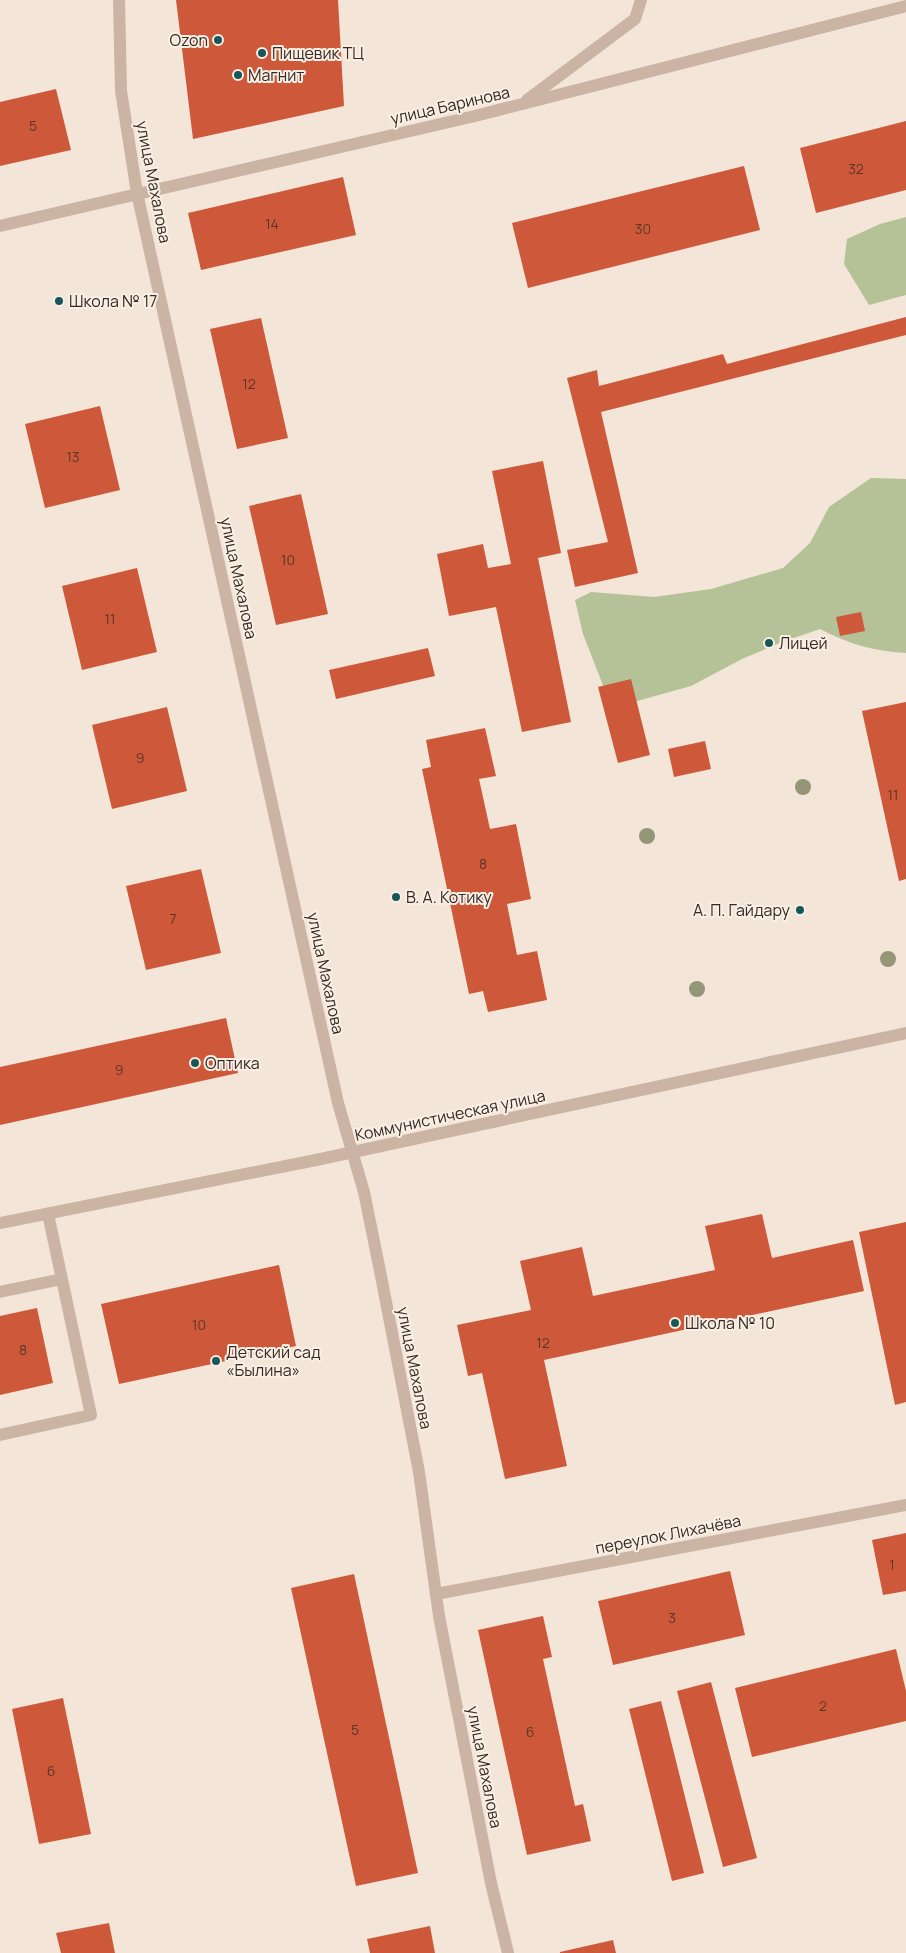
<svg xmlns="http://www.w3.org/2000/svg" width="906" height="1953" font-family="Manrope,sans-serif">
	<rect width="100%" height="100%" fill="#f3e5d7"/>
	<!-- green -->
	<path fill="#b5c297" d="M906 217V295L869 305 844 264 847 239 880 224Z
		M871 478 906 479V653C873 651 849 644 820 629L782 642 742 659 691 686 630 703 604 688 583 634 575 600 591 592 654 597 711 589 783 568 810 543 829 507Z"/>
	<!-- building -->
	<path fill="#ce593a" d="M176 0H338L344 106 193 139Z
		M56 89 71 150 0 166V102Z
		M906 121V190L816 213 800 148Z
		M744 166 760 230 528 288 512 223Z
		M343 177 356 235 201 270 188 213Z
		M906 317V335L601 412 638 573 575 587 567 550 608 542 567 378 597 370 599 386 723 354 727 364Z
		M261 318 288 438 237 449 210 329Z
		M100 406 120 490 45 508 25 424Z
		M543 461 561 553 538 558 571 722 522 732 496 607 449 616 437 554 483 544 488 568 511 564 492 471Z
		M301 494 328 614 276 625 249 506Z
		M137 568 157 652 82 670 62 586Z
		M861 612 865 631 840 636 836 617Z
		M428 648 435 676 336 699 329 670Z
		M631 679 650 755 618 763 598 687Z
		M906 702V879L899 881 862 711Z
		M167 707 187 791 112 809 92 725Z
		M485 728 496 776 479 779 490 829 516 824 531 899 507 904 517 955 537 951 547 1000 488 1012 483 991 469 994 422 769 431 767 426 740Z
		M705 741 711 769 674 777 668 749Z
		M201 869 221 953 146 970 126 886Z
		M226 1018 238 1073 0 1125V1067Z
		M762 1214 772 1258 853 1240 864 1291 544 1360 567 1466 505 1479 482 1373 468 1376 457 1325 531 1310 520 1261 582 1247 593 1296 715 1270 705 1226Z
		M906 1222V1402L895 1405 859 1232Z
		M279 1265 296 1346 119 1384 101 1304Z
		M37 1308 53 1383 0 1395V1316Z
		M906 1533V1591L883 1595 872 1540Z
		M730 1571 745 1635 613 1665 598 1601Z
		M354 1574 418 1873 356 1886 291 1588Z
		M543 1616 552 1657 543 1659 575 1806 583 1804 591 1841 527 1855 478 1630Z
		M896 1649 906 1691V1721L752 1757 735 1688Z
		M711 1682 757 1858 723 1867 677 1691Z
		M63 1698 91 1834 39 1844 12 1709Z
		M661 1701 704 1873 672 1881 629 1709Z
		M109 1923 115 1953H61L56 1933Z
		M430 1926 435 1953H370L367 1939Z
		M613 1940 616 1953H560V1952Z"/>
	<g fill="none" stroke-linecap="round" stroke-linejoin="round">
		<!-- minor -->
		<path stroke="#cbb4a3" stroke-width="12" d="M119 0 121 91 137 193 338 1103 364 1192 381 1276 419 1472 439 1616 491 1883 508 1953
			M527 100 635 19 641 0
			M0 226 475 116 906 6
			M0 1223 316 1160 906 1033
			M0 1292 62 1279
			M0 1435 91 1415 48 1214
			M436 1594 906 1505"/>
	</g>
	<!-- trees -->
	<g fill="#949677">
		<circle cx="803" cy="787" r="8"/>
		<circle cx="647" cy="836" r="8"/>
		<circle cx="888" cy="959" r="8"/>
		<circle cx="697" cy="989" r="8"/>
	</g>
	<!-- markers -->
	<g fill="#185759" stroke="#faefe4" stroke-width="2">
		<circle cx="218" cy="40" r="5"/>
		<circle cx="262" cy="53" r="5"/>
		<circle cx="238" cy="75" r="5"/>
		<circle cx="59" cy="301" r="5"/>
		<circle cx="769" cy="643" r="5"/>
		<circle cx="396" cy="897" r="5"/>
		<circle cx="800" cy="910" r="5"/>
		<circle cx="195" cy="1063" r="5"/>
		<circle cx="675" cy="1323" r="5"/>
		<circle cx="216" cy="1361" r="5"/>
	</g>
	<g text-anchor="middle" stroke-width="4" stroke-linejoin="round" paint-order="stroke">
		<!-- number labels -->
		<g font-size="14" fill="#5b362a">
			<text x="33" y="131">5</text>
			<text x="856" y="174">32</text>
			<text x="272" y="229">14</text>
			<text x="643" y="234">30</text>
			<text x="249" y="389">12</text>
			<text x="73" y="462">13</text>
			<text x="288" y="565">10</text>
			<text x="110" y="624">11</text>
			<text x="140" y="763">9</text>
			<text x="893" y="800">11</text>
			<text x="483" y="869">8</text>
			<text x="173" y="924">7</text>
			<text x="119" y="1075">9</text>
			<text x="199" y="1330">10</text>
			<text x="543" y="1348">12</text>
			<text x="23" y="1355">8</text>
			<text x="892" y="1570">1</text>
			<text x="672" y="1623">3</text>
			<text x="823" y="1711">2</text>
			<text x="355" y="1735">5</text>
			<text x="530" y="1737">6</text>
			<text x="51" y="1776">6</text>
		</g>
		<!-- poi labels -->
		<g font-size="16" fill="#352a25" stroke="#faefe4" text-anchor="start">
			<text x="208" y="46" text-anchor="end">Ozon</text>
			<text x="272" y="59">Пищевик ТЦ</text>
			<text x="248" y="81">Магнит</text>
			<text x="69" y="307">Школа № 17</text>
			<text x="779" y="649">Лицей</text>
			<text x="406" y="903">В. А. Котику</text>
			<text x="790" y="916" text-anchor="end">А. П. Гайдару</text>
			<text x="205" y="1069">Оптика</text>
			<text x="685" y="1329">Школа № 10</text>
			<text x="226" y="1358">Детский сад<tspan x="226" dy="18">«Былина»</tspan></text>
		</g>
		<!-- street labels -->
		<g font-size="16" fill="#352a25" stroke="#faefe4">
			<text transform="translate(450 105) rotate(-13)" y="6">улица Баринова</text>
			<text transform="translate(154 182) rotate(79)" y="6">улица Махалова</text>
			<text transform="translate(239 578) rotate(78)" y="6">улица Махалова</text>
			<text transform="translate(326 973) rotate(78)" y="6">улица Махалова</text>
			<text transform="translate(450 1115) rotate(-12)" y="6">Коммунистическая улица</text>
			<text transform="translate(415 1368) rotate(79)" y="6">улица Махалова</text>
			<text transform="translate(668 1534) rotate(-11)" y="6">переулок Лихачёва</text>
			<text transform="translate(485 1767) rotate(79)" y="6">улица Махалова</text>
		</g>
	</g>
</svg>
